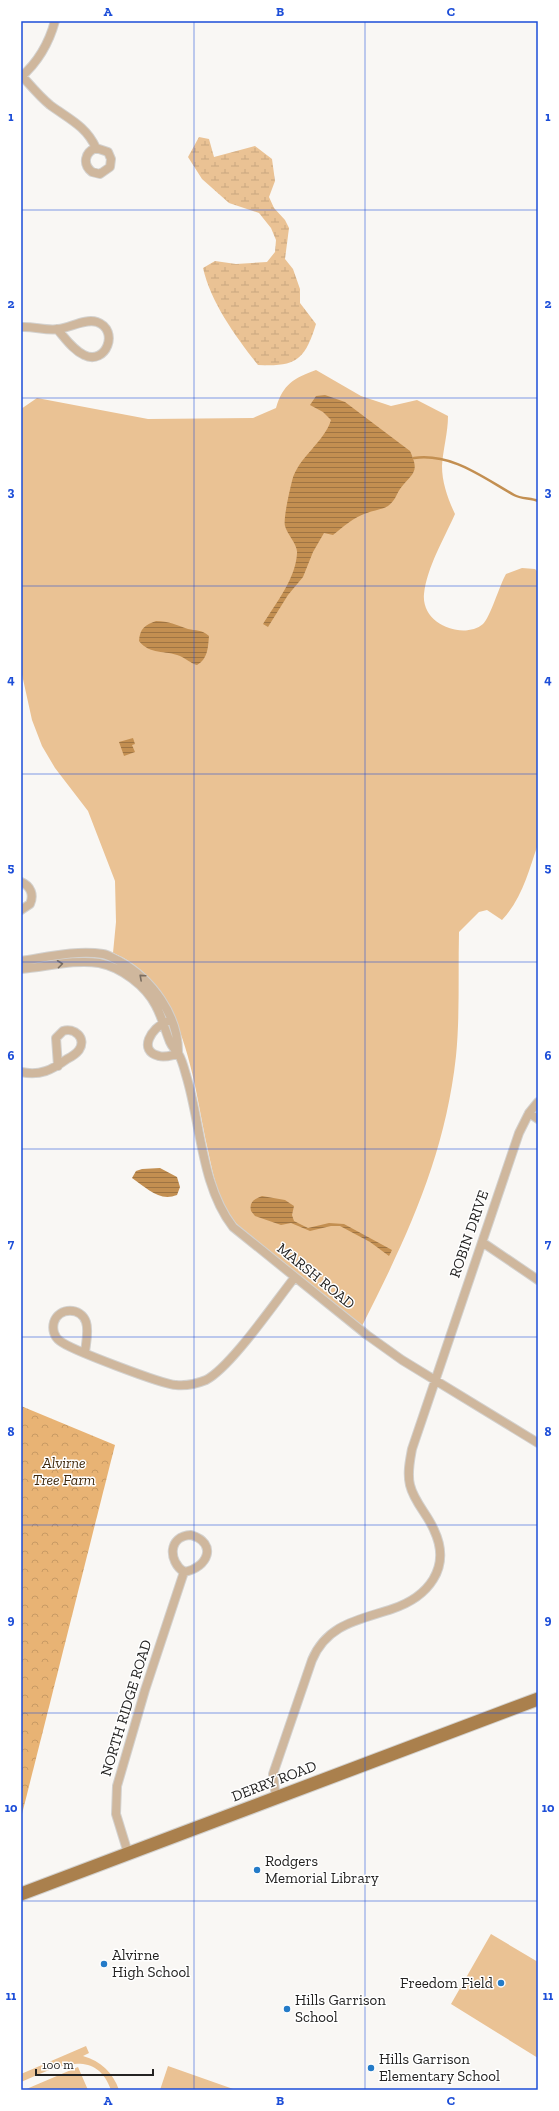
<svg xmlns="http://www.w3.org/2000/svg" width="559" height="2111" font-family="'Zilla Slab',serif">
	<defs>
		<pattern id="forest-crowns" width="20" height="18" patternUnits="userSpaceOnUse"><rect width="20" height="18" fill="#e8b374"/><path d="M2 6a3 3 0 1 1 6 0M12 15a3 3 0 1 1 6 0" fill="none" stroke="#c79a64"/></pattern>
		<pattern id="wetland-marsh" width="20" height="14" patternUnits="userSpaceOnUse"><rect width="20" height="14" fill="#eac294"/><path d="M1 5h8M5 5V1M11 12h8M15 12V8" fill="none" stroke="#c9a67f"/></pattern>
		<pattern id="water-rules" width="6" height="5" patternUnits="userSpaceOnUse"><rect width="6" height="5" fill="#c38f51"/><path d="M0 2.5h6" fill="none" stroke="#9e7443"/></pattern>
	</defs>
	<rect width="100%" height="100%" fill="#f9f7f4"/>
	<!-- green -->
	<path fill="#eac294" d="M316 370 361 396 391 406 417 400 448 416C448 433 443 449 442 466 442 483 448 499 455 514 444 539 427 567 424 594 421 625 464 640 483 624 490 618 500 584 506 574L522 568 535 569 538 572V844C529 870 522 899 502 920L487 910 479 912 459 932C458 973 460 1016 456 1056 445 1157 407 1237 362 1326L245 1233C218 1206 215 1182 207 1146 193 1080 184 982 113 953L116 922 115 881 88 811 55 768 42 746 32 720 21 670V409L37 398 148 419 253 418 276 408C283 384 294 378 316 370Z
		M491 1934 538 1962V2058L451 2004Z
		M86 2046 89 2053 83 2056C101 2061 113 2073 119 2090H111C95 2044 50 2070 21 2082V2074Z
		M168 2066 236 2090H160Z
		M78 2067 88 2090H24Z"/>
	<!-- forest -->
	<path fill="url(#forest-crowns)" d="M21 1406 115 1445 21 1818Z"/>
	<!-- wetland -->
	<path fill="url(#wetland-marsh)" d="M199 137 209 139 214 157 255 146 272 159 275 181 269 197 274 208 285 220 289 228 285 259 293 269 300 289V303L316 324C305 360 296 367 258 365 236 337 211 303 203 268L215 261 236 264 267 262 275 252 276 240 271 228 259 213 229 203 202 179 188 157Z"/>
	<!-- water -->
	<path fill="url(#water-rules)" d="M325 395 345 402 410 451C420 473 413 472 400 489 396 495 395 501 388 506 381 510 374 510 367 513 354 517 343 527 333 535L324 533 313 552 303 577 288 595 268 627 263 624C276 603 296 578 297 553 298 545 287 534 285 526 283 519 290 489 292 481 298 457 324 443 331 420L323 412 310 405 316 396Z
		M156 621C169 621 176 625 188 629 196 631 201 629 209 636 208 647 208 659 197 665 190 663 187 659 180 656 165 650 150 655 139 641 140 628 145 625 156 621Z
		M133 738 135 744 132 745 135 752 124 756 119 742Z
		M160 1168 177 1177 180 1187 177 1195C159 1202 147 1188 132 1178L136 1171 142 1169Z
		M262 1196 285 1200 294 1206 292 1215 294 1221 308 1228 329 1223 344 1224 392 1250 389 1256 370 1242 340 1226H331L310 1231 291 1223 281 1225 255 1216 251 1211C249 1202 254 1199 262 1196Z"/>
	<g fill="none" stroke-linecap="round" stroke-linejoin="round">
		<!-- stream -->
		<path stroke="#c38f51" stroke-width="2.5" d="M414 458C452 453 482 477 514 495 521 499 531 498 538 501"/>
		<!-- street casing -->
		<g stroke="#d3d1ce" stroke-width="10">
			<path id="street" d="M22 76C31 86 40 97 50 105 69 119 86 126 96 148 85 152 82 164 92 172L100 174 110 167 111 159 108 152 96 148
				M21 77C38 62 49 43 55 21
				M21 327C33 326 47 331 58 329 70 328 85 318 97 322 120 330 106 366 84 355 73 350 65 338 57 329
				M21 882C31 886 34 895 30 904L21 910
				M21 961C48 957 76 950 103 954 109 955 114 959 119 961 152 979 179 1016 178 1054
				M21 969C46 967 74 959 99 963 121 967 146 986 156 1006 162 1017 165 1030 170 1042 172 1047 176 1050 179 1055 182 1060 184 1068 186 1075 201 1123 201 1186 233 1227L367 1335 402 1360 538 1443
				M166 1022C152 1027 137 1051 159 1056 165 1058 172 1055 178 1054
				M21 1072C40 1076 52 1070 67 1059 71 1057 76 1054 79 1050 87 1038 74 1027 63 1031L56 1038 58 1066
				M529 1113 538 1119
				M482 1242 538 1280
				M85 1352C86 1343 89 1331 86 1322 81 1307 59 1307 54 1322 52 1329 54 1337 60 1341 69 1349 164 1385 176 1385 186 1386 196 1384 206 1380 231 1367 275 1302 295 1277
				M276 1798 273 1774 312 1660C327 1624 359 1620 392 1609 428 1597 452 1568 434 1530 428 1515 414 1502 410 1485 407 1473 410 1460 412 1449L519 1133 529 1113 538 1102
				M128 1853 116 1814 117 1786 145 1690 184 1572C208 1568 218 1543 191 1535 168 1536 168 1561 184 1572"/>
		</g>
		<!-- primary casing -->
		<g stroke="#d3d1ce" stroke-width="15">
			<path id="primary" d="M21 1894 538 1699"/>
		</g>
		<!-- street -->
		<use href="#street" stroke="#cfb79d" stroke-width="8"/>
		<!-- primary -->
		<use href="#primary" stroke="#aa804d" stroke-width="13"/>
	</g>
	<!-- one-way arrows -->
	<defs><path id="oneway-chevron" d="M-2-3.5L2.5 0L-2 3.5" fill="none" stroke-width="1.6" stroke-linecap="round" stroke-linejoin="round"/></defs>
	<g stroke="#7a6d60">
		<use href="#oneway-chevron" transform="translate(60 964) rotate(-7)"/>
		<use href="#oneway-chevron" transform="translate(142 977) rotate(-138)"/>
	</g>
	<!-- grid -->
	<path fill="none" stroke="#1d4ed8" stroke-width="1" stroke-opacity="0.55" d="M194 21V2090M365 21V2090M21 210H538M21 398H538M21 586H538M21 774H538M21 962H538M21 1149H538M21 1337H538M21 1525H538M21 1713H538M21 1901H538"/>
	<!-- markers -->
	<g fill="#247bc8" stroke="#fff" stroke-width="1.5">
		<circle cx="257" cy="1870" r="4"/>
		<circle cx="104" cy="1964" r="4"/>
		<circle cx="501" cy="1983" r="4"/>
		<circle cx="287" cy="2009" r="4"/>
		<circle cx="371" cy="2068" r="4"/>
	</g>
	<g text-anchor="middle" stroke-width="3" stroke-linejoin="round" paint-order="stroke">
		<!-- street labels -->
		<g font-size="15" fill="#242322" stroke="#fff">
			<text transform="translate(469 1234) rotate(-71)" y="5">ROBIN DRIVE</text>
			<text transform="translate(316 1276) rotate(39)" y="5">MARSH ROAD</text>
			<text transform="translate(126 1708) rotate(-73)" y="5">NORTH RIDGE ROAD</text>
			<text transform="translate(274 1781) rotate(-21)" y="5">DERRY ROAD</text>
		</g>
		<!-- park labels -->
		<g font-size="15" font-style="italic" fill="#3f290d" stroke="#fff">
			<text x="64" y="1468">Alvirne<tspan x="64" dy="17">Tree Farm</tspan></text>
		</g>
		<!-- poi labels -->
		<g font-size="15" fill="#242322" stroke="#fff" text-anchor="start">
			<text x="265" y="1866">Rodgers<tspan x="265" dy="17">Memorial Library</tspan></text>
			<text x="112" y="1960">Alvirne<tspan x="112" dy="17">High School</tspan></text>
			<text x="493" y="1988" text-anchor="end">Freedom Field</text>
			<text x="295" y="2005">Hills Garrison<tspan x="295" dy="17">School</tspan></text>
			<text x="379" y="2064">Hills Garrison<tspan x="379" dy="17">Elementary School</tspan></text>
		</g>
	</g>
	<!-- border -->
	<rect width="559" height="2111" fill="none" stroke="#ffffff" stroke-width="44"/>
	<!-- scale -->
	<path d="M36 2069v6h117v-6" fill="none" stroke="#242322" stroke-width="2"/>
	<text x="42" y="2069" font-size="12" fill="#242322" stroke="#ffffff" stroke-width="3" paint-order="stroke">100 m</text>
	<rect x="22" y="22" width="515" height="2067" fill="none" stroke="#1d4ed8" stroke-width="1.5"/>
	<g font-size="13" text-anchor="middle" font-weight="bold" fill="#1d4ed8">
		<text x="108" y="16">A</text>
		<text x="280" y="16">B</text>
		<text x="451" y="16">C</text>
		<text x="11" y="121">1</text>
		<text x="548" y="121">1</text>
		<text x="11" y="308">2</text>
		<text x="548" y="308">2</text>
		<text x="11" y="496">3</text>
		<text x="548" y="496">3</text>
		<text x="11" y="684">4</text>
		<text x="548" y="684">4</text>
		<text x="11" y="872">5</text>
		<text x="548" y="872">5</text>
		<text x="11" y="1060">6</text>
		<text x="548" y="1060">6</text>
		<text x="11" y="1248">7</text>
		<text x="548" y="1248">7</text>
		<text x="11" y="1436">8</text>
		<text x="548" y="1436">8</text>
		<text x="11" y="1624">9</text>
		<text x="548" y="1624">9</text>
		<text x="11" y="1812">10</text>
		<text x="548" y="1812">10</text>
		<text x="11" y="2000">11</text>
		<text x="548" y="2000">11</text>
		<text x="108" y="2105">A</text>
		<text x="280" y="2105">B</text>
		<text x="451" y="2105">C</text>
	</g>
</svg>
